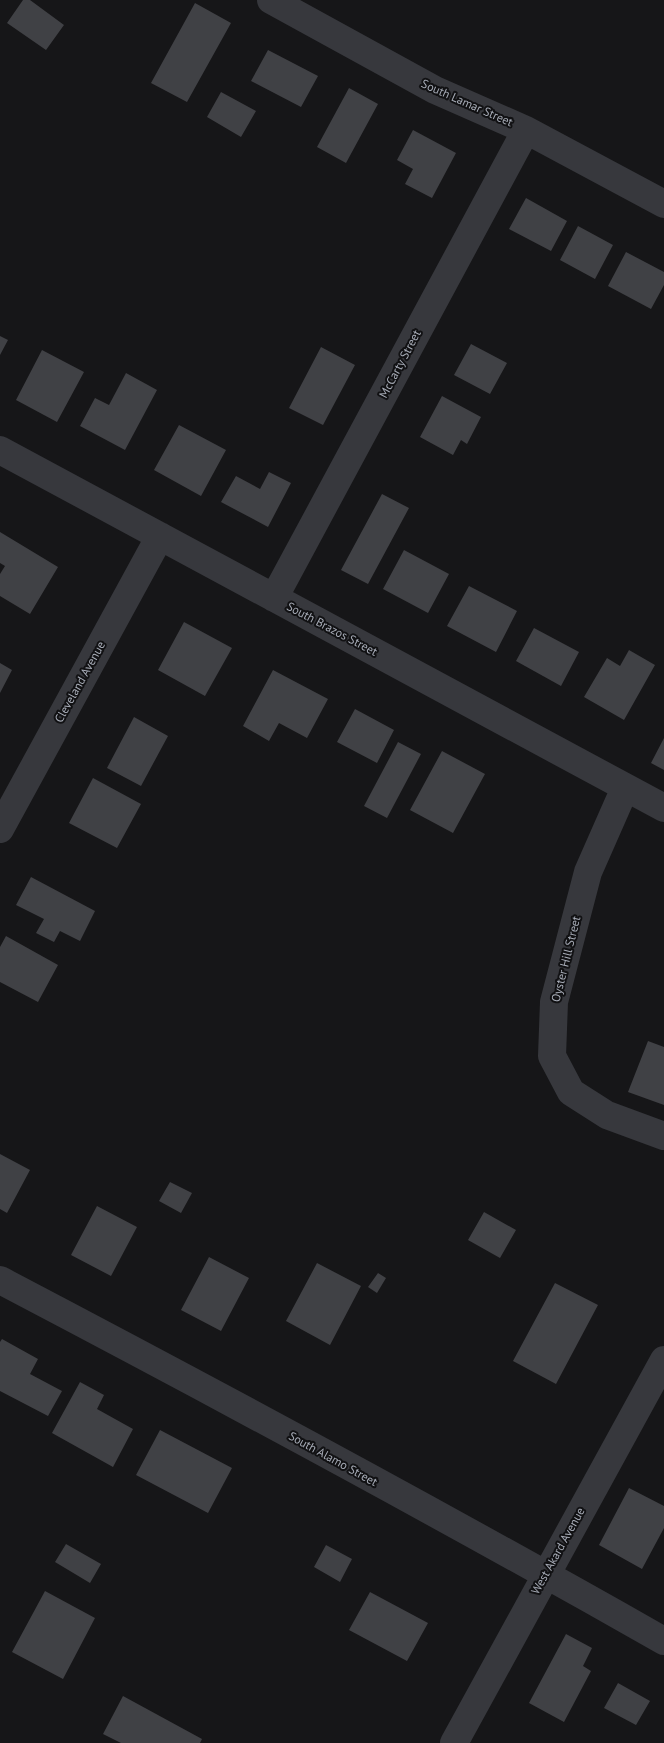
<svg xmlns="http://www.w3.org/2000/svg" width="664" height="1743" font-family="'PT Sans',sans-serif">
	<rect width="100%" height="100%" fill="#161618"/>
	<!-- building -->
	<path fill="#404145" d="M23 0H30L64 25 46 50 7 23Z
		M195 3 231 23 187 102 151 83Z
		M268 50 318 76 301 107 251 81Z
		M349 88 378 104 346 163 317 147Z
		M221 92 256 111 241 137 207 117Z
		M413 130 456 153 432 198 405 184 413 169 397 160Z
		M526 198 567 221 551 251 509 229Z
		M578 226 613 245 595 279 560 260Z
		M626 252 664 272V285L651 309 608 286Z
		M0 336 8 340 0 355Z
		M471 344 507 363 490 394 454 375Z
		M321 347 355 365 323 425 289 408Z
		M42 350 84 372 57 422 16 400Z
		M126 373 157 390 125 450 80 426 95 398 109 405Z
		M442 396 481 417 467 444 461 440 453 455 420 437Z
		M179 425 226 450 201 496 154 470Z
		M269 472 291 483 268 527 221 502 236 476 260 489Z
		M382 494 409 508 368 584 341 570Z
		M0 532 58 567 30 614 0 596V574L5 566 0 563Z
		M404 550 449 574 428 613 383 589Z
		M469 586 517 611 496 652 447 626Z
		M184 622 232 648 205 696 158 670Z
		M534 628 579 652 561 686 516 661Z
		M629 650 655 665 624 720 584 697 607 658 620 666Z
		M0 663 12 670 0 693Z
		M273 670 328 699 307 738 279 723 269 741 243 726Z
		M355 709 394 730 377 763 337 742Z
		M134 717 168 736 141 786 107 768Z
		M664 738V770L651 763Z
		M398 742 421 754 387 818 364 806Z
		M442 751 485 774 453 833 410 810Z
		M93 778 141 804 117 848 69 823Z
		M31 877 95 911 80 941 60 931 54 942 36 933 44 919 16 905Z
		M6 936 58 965 38 1002 0 982V947Z
		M648 1041 664 1047V1105L628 1092Z
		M0 1154 30 1170 7 1213 0 1209Z
		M170 1182 192 1193 181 1213 159 1201Z
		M97 1206 137 1227 111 1276 71 1255Z
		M484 1212 516 1230 500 1258 468 1240Z
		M209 1257 249 1278 221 1331 181 1310Z
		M317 1263 361 1286 330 1345 286 1321Z
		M378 1273 386 1278 377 1293 368 1287Z
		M555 1283 598 1305 556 1384 513 1361Z
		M2 1339 38 1359 30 1374 62 1391 48 1416 0 1391V1342Z
		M80 1382 104 1395 97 1409 133 1429 113 1467 52 1433Z
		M160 1430 232 1468 208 1513 136 1475Z
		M629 1488 664 1506V1528L642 1569 599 1545Z
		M66 1544 101 1564 90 1583 55 1562Z
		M326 1545 352 1559 340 1582 314 1567Z
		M45 1591 95 1618 63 1679 12 1652Z
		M370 1592 428 1623 407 1661 349 1630Z
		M566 1634 592 1648 583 1666 591 1671 564 1722 529 1703Z
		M618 1683 650 1701 636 1725 604 1708Z
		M123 1696 202 1739 200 1743H121L103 1734Z"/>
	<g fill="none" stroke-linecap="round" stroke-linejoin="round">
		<!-- minor -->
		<path stroke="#37383d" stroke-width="28" d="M271 0 435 90 526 130 664 204
			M0 450 664 808
			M274 598 526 130
			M625 788 588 872 554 1002 552 1056 571 1092 607 1115 664 1136
			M0 829 160 536
			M0 1280C223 1397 445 1517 664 1641
			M454 1743 664 1360"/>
	</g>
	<g text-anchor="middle" stroke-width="4" stroke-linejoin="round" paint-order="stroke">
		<!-- street labels -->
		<g font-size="12" fill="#a8adb8" stroke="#111113">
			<text transform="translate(467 103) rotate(24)" y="4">South Lamar Street</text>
			<text transform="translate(400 364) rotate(-62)" y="4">McCarty Street</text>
			<text transform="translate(332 629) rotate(28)" y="4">South Brazos Street</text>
			<text transform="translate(80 682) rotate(-61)" y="4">Cleveland Avenue</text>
			<text transform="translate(566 959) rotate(-76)" y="4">Oyster Hill Street</text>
			<text transform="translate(333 1459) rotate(29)" y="4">South Alamo Street</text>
			<text transform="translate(558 1551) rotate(-61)" y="4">West Akard Avenue</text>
		</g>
	</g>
</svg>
